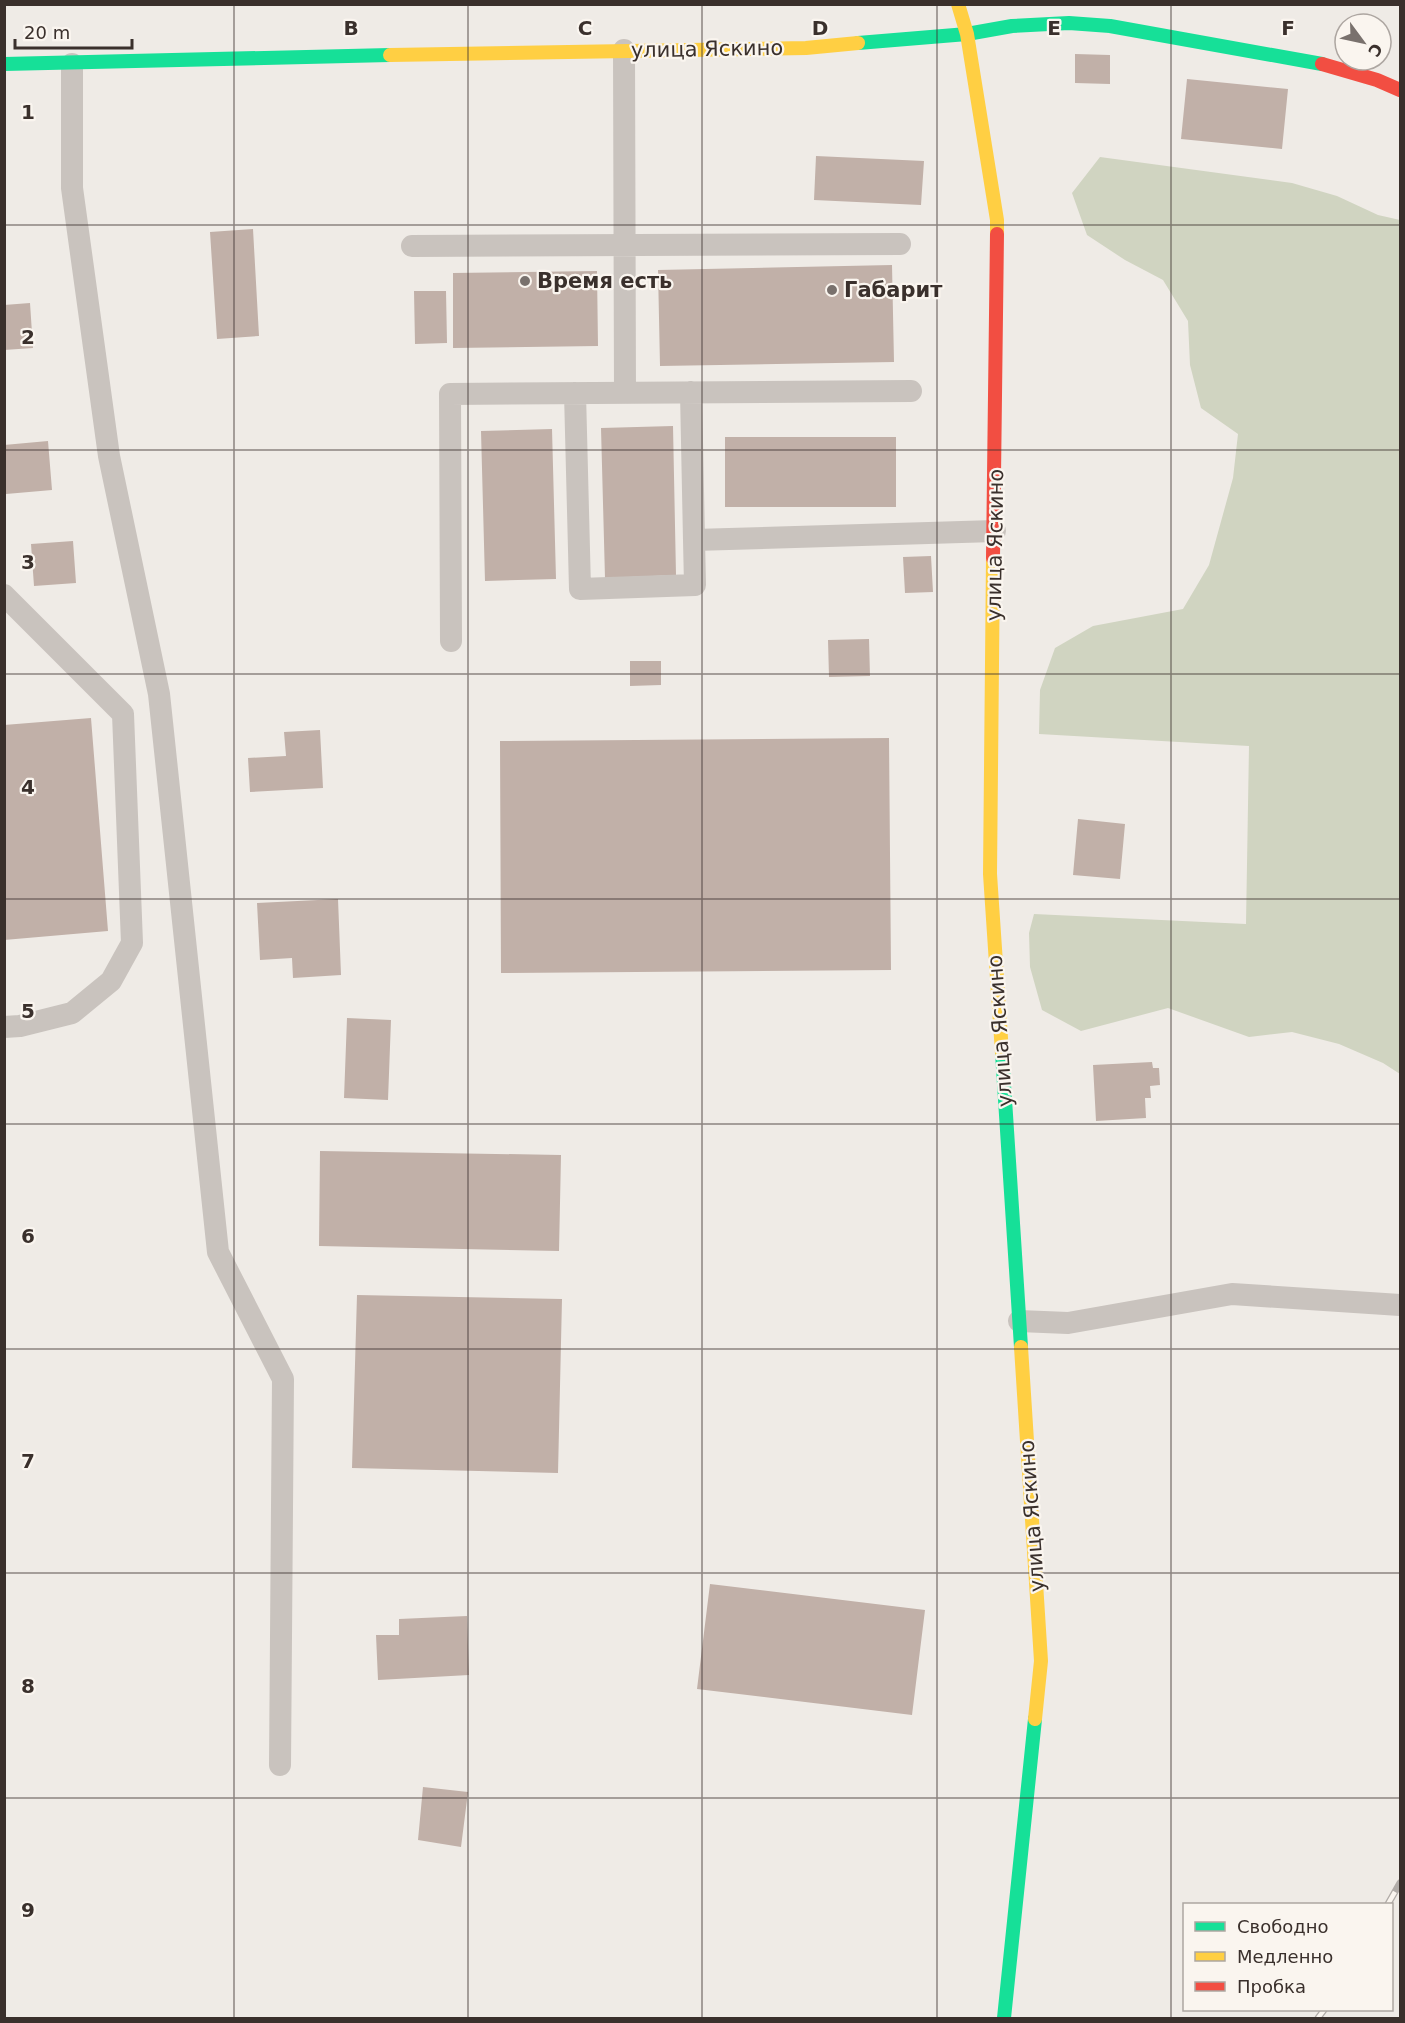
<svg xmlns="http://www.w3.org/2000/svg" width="1405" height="2023" font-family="'DejaVu Sans',sans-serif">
	<rect width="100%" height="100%" fill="#efebe6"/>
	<!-- green -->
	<path fill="#d0d4c1" d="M1100 157 1292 183 1337 196 1378 215 1400 220V1074L1383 1063 1339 1044 1292 1032 1249 1037 1168 1008 1081 1031 1042 1010 1030 967 1029 933 1034 914 1246 924 1249 746 1039 734 1040 690 1055 648 1093 626 1183 609 1209 565 1233 478 1238 434 1201 408 1190 365 1188 321 1163 280 1125 260 1087 235 1072 193Z"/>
	<!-- building -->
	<path fill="#c1b0a8" d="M1075 54 1110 55V84L1075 83Z
		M1187 79 1288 89 1282 149 1181 139Z
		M816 156 924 161 921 205 814 200Z
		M253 229 259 336 217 339 210 232Z
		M892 265 894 362 660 366 658 270Z
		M597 271 598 346 453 348V273Z
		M414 291H446L447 343 415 344Z
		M30 303 33 348 4 350V305Z
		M673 426 676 575 605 578 601 428Z
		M552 429 556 579 485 581 481 431Z
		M725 437H896V507H725Z
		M48 441 52 490 6 494 4 445Z
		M73 541 76 583 34 586 31 544Z
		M931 556 933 592 905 593 903 557Z
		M869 639 870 676 829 677 828 640Z
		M630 661H661V685L630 686Z
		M91 718 108 931 4 940V725Z
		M320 730 323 788 250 792 248 758 286 756 284 732Z
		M889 738 891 970 501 973 500 741Z
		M1078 819 1125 824 1120 879 1073 875Z
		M338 899 341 975 293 978 292 958 260 960 257 903Z
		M347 1018 391 1020 388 1100 344 1098Z
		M1152 1062 1153 1068H1159L1160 1085 1150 1086 1151 1098H1145L1146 1118 1096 1121 1093 1065Z
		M320 1151 561 1155 559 1251 319 1246Z
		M357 1295 562 1299 558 1473 352 1468Z
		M710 1584 925 1610 912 1715 697 1689Z
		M467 1616 469 1675 378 1680 376 1635H399V1619Z
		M423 1787 468 1792 461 1847 418 1840Z"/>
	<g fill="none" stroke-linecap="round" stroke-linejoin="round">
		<!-- lane -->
		<path stroke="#c9c3be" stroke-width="22" d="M624 50 625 393
			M72 64V188L109 456 159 694 218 1252 283 1379 280 1765
			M412 246 900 244
			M691 392 694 540
			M575 393 580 589 695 585 694 540 995 531
			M4 595 123 714 132 943 111 981 72 1013 20 1026 4 1027
			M451 641 450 394 911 391
			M1019 1321 1068 1323 1232 1294 1400 1305"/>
		<!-- fast -->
		<path stroke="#16e098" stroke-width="14" d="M858 43 967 34 1012 26 1069 23 1110 26 1322 64
			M4 64 390 55
			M1002 1053 1021 1347
			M1004 2018 1035 1719"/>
		<!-- slow -->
		<path stroke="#ffcf43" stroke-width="14" d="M958 4 967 34 997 220V234
			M390 55 806 48 858 43
			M993 558 990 874 1002 1053
			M1021 1347 1041 1661 1035 1719"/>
		<!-- jam -->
		<path stroke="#f24e42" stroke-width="14" d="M1322 64 1377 80 1400 90
			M993 558 997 234"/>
		<!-- rail casing -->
		<g stroke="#b1aca8" stroke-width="7">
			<path id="rail" d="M1388 1904 1400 1883
				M1318 2018 1324 2010"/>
		</g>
		<!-- rail -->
		<use href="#rail" stroke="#faf5ef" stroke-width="4.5" stroke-dasharray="14" stroke-linecap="butt"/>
	</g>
	<!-- grid -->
	<path fill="none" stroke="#3a302c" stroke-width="1.5" stroke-opacity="0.55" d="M234 4V2018M468 4V2018M702 4V2018M937 4V2018M1171 4V2018M4 225H1400M4 450H1400M4 674H1400M4 899H1400M4 1124H1400M4 1349H1400M4 1573H1400M4 1798H1400"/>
	<!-- markers -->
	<g fill="#79716d" stroke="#faf5ef" stroke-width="2">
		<circle cx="525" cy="281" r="6"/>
		<circle cx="832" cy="290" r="6"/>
	</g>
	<g text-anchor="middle" stroke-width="4.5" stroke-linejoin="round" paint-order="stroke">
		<!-- street labels -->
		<g font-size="21" fill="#3a302c" stroke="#faf5ef">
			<text transform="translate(707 49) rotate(-1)" y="7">улица Яскино</text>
			<text transform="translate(995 545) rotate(-89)" y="7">улица Яскино</text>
			<text transform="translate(1000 1031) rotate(-94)" y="7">улица Яскино</text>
			<text transform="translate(1032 1516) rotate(-94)" y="7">улица Яскино</text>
		</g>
		<!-- poi labels -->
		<g font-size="21" font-weight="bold" fill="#3a302c" stroke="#faf5ef" text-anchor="start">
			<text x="537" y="288">Время есть</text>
			<text x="844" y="297">Габарит</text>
		</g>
	</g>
	<g font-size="20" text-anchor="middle" font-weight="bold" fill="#3a302c" stroke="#faf5ef" stroke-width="4.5" stroke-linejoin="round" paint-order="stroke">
		<text x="351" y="35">B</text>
		<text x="585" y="35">C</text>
		<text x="820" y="35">D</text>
		<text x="1054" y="35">E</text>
		<text x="1288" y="35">F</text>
		<text x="28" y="119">1</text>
		<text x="28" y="344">2</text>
		<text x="28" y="569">3</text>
		<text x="28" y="794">4</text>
		<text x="28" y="1018">5</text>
		<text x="28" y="1243">6</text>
		<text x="28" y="1468">7</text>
		<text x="28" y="1693">8</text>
		<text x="28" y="1917">9</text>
	</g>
	<!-- border -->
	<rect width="1405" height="2023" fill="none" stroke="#3a302c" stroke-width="12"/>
	<!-- legend -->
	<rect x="1183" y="1903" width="210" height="108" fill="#faf5ef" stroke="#ada6a1" stroke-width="1.5"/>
	<rect x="1195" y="1922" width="30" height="9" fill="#16e098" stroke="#ada6a1" stroke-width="1.5"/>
	<text x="1237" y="1933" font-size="18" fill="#3a302c">Свободно</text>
	<rect x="1195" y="1952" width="30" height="9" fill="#ffcf43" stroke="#ada6a1" stroke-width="1.5"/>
	<text x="1237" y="1963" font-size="18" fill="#3a302c">Медленно</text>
	<rect x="1195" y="1982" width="30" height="9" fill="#f24e42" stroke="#ada6a1" stroke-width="1.5"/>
	<text x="1237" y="1993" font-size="18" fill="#3a302c">Пробка</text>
	<!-- north arrow -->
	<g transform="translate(1363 42) rotate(123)"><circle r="28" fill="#faf5ef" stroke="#ada6a1" stroke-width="1.5"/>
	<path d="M0-4.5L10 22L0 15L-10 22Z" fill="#79716d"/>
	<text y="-9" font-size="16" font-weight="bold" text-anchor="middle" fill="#3a302c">С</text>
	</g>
	<!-- scale -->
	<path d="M15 39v9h117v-9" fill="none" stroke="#3a302c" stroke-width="3"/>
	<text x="24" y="39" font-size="18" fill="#3a302c" stroke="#faf5ef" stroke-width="4.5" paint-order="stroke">20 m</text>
</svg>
